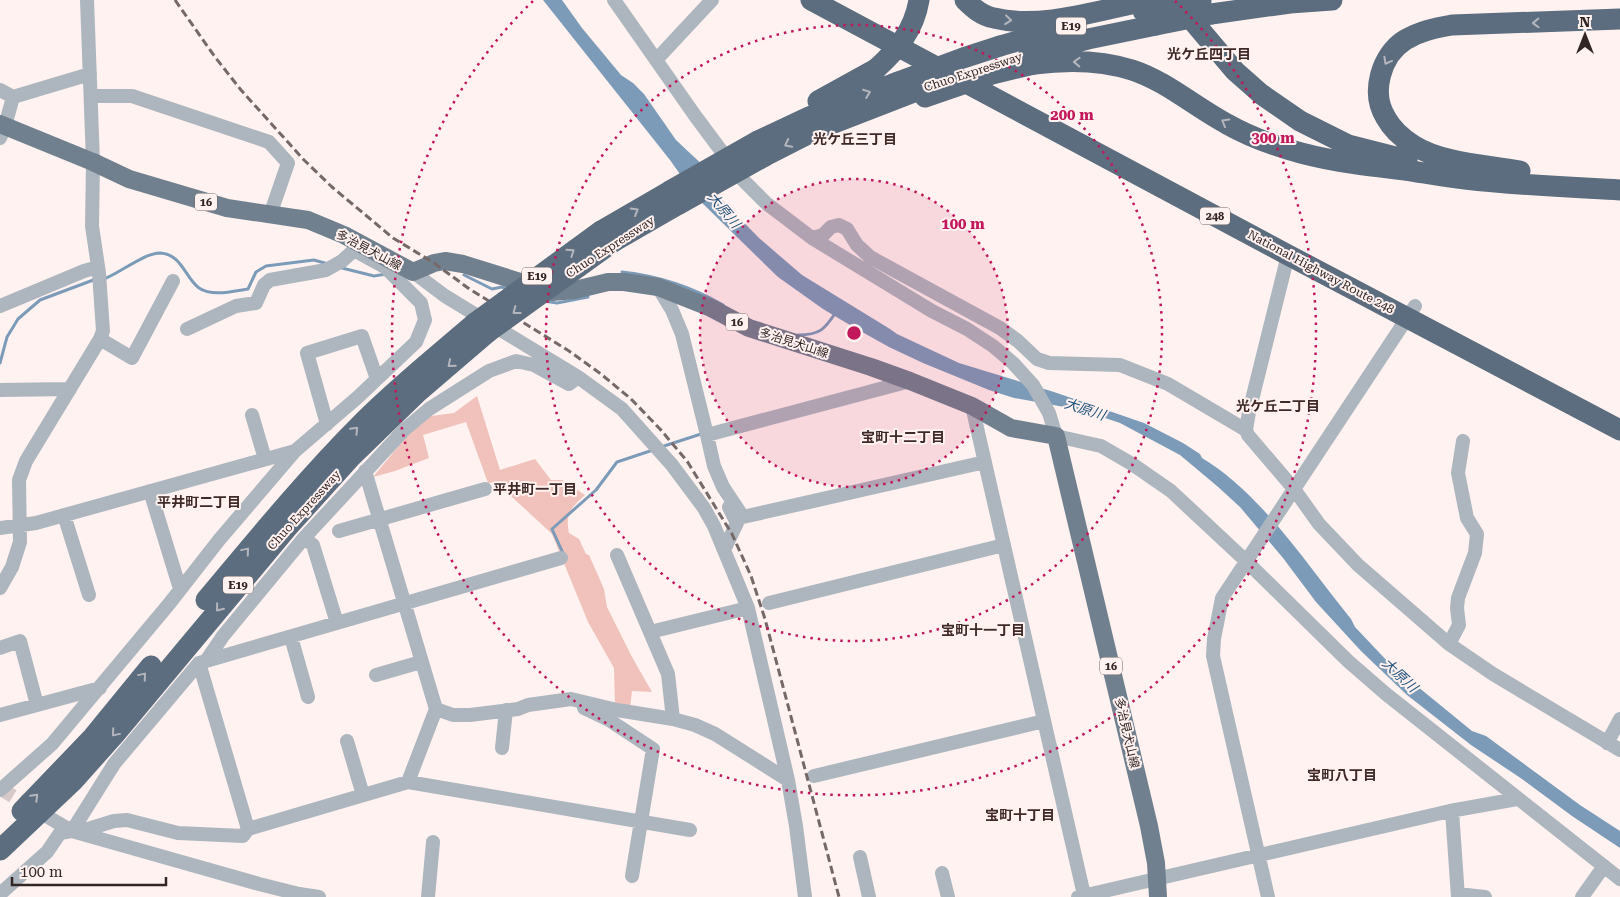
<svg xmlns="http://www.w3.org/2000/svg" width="1620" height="897" font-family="'Roboto Serif','Noto Sans JP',serif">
	<rect width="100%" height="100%" fill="#fff2f0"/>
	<!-- green -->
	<path fill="#f1c2bc" d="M477 396 500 470 535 459 551 480H562L585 495C571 508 565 513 569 533L579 539 586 554 589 555 604 589 607 607 632 657 652 692 632 691 630 709 615 706 614 668 588 622 552 534 496 482 488 483 466 422 423 435 429 458 395 471 373 477 412 430 431 416 454 413Z"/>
	<!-- water -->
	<path fill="#7c9bb9" d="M543 0H562L582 28 621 75 633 83 644 94 676 140 709 171 716 194 759 238 802 275 890 329 897 334 959 363 1054 392 1144 423 1183 443 1200 454 1202 458C1261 493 1308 566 1351 619L1355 627 1390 664 1472 731 1486 736 1580 805 1620 831V848L1572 816 1522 779 1471 745 1407 695 1361 651 1316 602 1283 558 1240 507 1217 486 1180 455 1120 423 1081 410 1014 398 989 390 923 363 889 347 855 328 823 309 778 277 697 198 670 160Z"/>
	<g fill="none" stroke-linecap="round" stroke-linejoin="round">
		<!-- stream -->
		<path stroke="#7c9bb9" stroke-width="3" d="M338 267 374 276 386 274
			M622 272C658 276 692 287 723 305
			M464 275 492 289 502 287 507 289
			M104 279C120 273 144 253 160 253 182 254 185 278 199 288 212 297 234 291 248 289L256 272 266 266 314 260 328 264
			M544 301 557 303 588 297
			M798 335C820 335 825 329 836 312
			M0 363 7 337 18 319 40 300 96 279
			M661 447 701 434
			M563 553 552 529 596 490 617 462 653 450"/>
		<!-- minor-tunnel -->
		<path stroke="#d6c9c7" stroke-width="14" stroke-dasharray="14 7" stroke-linecap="butt" d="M1 789 34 809"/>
		<!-- minor -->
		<path stroke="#adb6be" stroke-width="14" d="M614 0 696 117 743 180 766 203 812 238 932 311 967 329 993 346 1013 363 1033 385 1049 413 1056 436 1101 446 1132 464 1171 491 1246 561 1348 661 1386 694 1620 879
			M656 60 712 0
			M0 90 13 97 5 126 0 138
			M91 96H132L269 142 288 163 270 215
			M13 97 90 74
			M812 238 823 235 831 227 839 225 847 229 857 245 870 257 1000 328 1018 341 1037 359 1049 363 1120 365 1168 384 1246 430
			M1288 255 1249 412 1246 430 1248 435 1294 489 1319 524 1358 565 1449 644 1493 674 1620 750
			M413 272 445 296 578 377 622 409 672 465 704 508 714 526 748 608 788 780 796 826 805 897
			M658 287 672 310 682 334 707 435 910 381
			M0 306 84 271 98 267
			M187 329 236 306 256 303 264 285 270 280 326 270 342 261 361 244
			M100 339 132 358 173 281
			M0 390 70 389
			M972 406 1084 895
			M252 415 265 459
			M327 424 307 353 362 336 377 379
			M707 435 714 466 723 487 743 517 985 462
			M365 471 436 709 453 715H470L518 709 528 705 571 699 617 710 673 719 695 725 715 734 788 780
			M150 491 180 589
			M64 515 89 595
			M0 528 36 523 295 451
			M339 531 485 489
			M304 538 313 545 337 623
			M724 550 737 523 729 507
			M617 555 668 674 673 719
			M0 588 12 567 20 542 19 480 26 461 100 339 103 331 99 273 92 226 93 162 87 0
			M769 603 1004 545
			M650 632 748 608
			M291 637 308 697
			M1449 644 1459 625 1457 608 1458 598 1475 553 1477 534 1467 518 1458 473 1463 441
			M0 648 20 641 37 705
			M206 661 223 636 304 538 404 430 429 409 489 371 516 361 534 365 569 384 578 377
			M199 663 248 829
			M376 675 421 662
			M584 708 609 720 653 749 632 876
			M0 715 100 688
			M347 741 363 795
			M1607 743 1620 719
			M502 748 506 710
			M814 776 1044 721
			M408 782 436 709
			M0 790 52 744 169 604 219 540 295 451 358 397 416 342 425 320 421 303 385 267 354 250
			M1452 811 1458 897
			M48 817 72 831
			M72 831 114 764 199 663 561 558
			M78 832 114 821 127 820 178 833 243 836 248 829 408 782 690 830
			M860 857 869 897
			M942 873 948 897
			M0 894 47 852 60 833 72 831 259 884 299 894 319 897
			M1458 894 1485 897
			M428 897 433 842
			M1078 897 1450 811 1517 799
			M1268 897 1213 656 1214 639 1222 598 1415 306
			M1582 897 1604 866"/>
		<!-- major -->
		<path stroke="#71808f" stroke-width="18" d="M0 124 93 162 129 179 227 208 308 220 344 235 413 272 434 263 445 261 463 264 552 292 575 290 608 282H624L658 287 711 308 749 328 871 367 910 381 972 406 1011 428 1056 436 1149 826 1156 863 1158 897"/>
		<!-- highway -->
		<path stroke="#5b6d7e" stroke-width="21" d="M811 0 1288 255 1620 430
			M965 0C973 8 982 16 994 18 1042 30 1102 9 1151 0
			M1180 6 1235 71 1261 94 1300 121 1348 145 1407 160
			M1211 14 1290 3 1332 0
			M1000 46 1063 28
			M1029 54 1088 39 1156 25
			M1034 64C1065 60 1101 60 1132 70 1166 81 1195 107 1227 124 1250 137 1275 146 1301 153 1335 162 1370 166 1405 170 1425 173 1445 177 1465 179 1517 185 1568 187 1620 190
			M818 101 876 69
			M758 141 809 117 898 82
			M765 156 816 130 914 92
			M1520 171C1487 165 1441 163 1413 145 1402 138 1392 129 1386 118 1370 93 1381 55 1405 40 1420 31 1435 28 1452 25L1620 19
			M601 231 670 191
			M613 242 679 204
			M206 600C257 539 308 477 364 421 399 386 438 355 475 323
			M22 811 93 737 151 666
			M0 850 74 780 115 734 287 528 351 457 418 392 488 332"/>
		<!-- rail -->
		<path stroke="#756867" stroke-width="3" stroke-dasharray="8 4" stroke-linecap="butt" d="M175 0 215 57 241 90 304 160 332 187 393 238 434 263 468 288 569 351 601 374 631 399 660 429 687 461 732 534 751 576 765 619 839 897"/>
		<!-- highway-bridge -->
		<path stroke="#5b6d7e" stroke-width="21" d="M1143 11 1201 1
			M1156 25 1211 14
			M876 69C898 49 914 30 919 0
			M898 82 963 58 1000 46
			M925 97 992 74 1034 64
			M670 191 758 141
			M679 204 765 156
			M475 323 601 231
			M488 332 613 242"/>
	</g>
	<!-- one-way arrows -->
	<defs><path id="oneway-chevron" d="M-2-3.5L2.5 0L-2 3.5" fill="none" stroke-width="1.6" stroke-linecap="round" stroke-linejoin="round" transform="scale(1.25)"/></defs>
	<g stroke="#b5b6bd">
		<use href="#oneway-chevron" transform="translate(1008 20) rotate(6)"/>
		<use href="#oneway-chevron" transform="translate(1536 23) rotate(178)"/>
		<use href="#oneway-chevron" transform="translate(1387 61) rotate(119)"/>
		<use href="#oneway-chevron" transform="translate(1077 62) rotate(-178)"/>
		<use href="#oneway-chevron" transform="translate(867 93) rotate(-21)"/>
		<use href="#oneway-chevron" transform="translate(1225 122) rotate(-150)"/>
		<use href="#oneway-chevron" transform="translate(788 144) rotate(153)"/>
		<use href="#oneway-chevron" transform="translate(635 211) rotate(-30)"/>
		<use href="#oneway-chevron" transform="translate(571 252) rotate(-35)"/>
		<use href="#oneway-chevron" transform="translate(516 311) rotate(143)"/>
		<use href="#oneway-chevron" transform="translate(451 364) rotate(140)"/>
		<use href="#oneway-chevron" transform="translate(355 430) rotate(-46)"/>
		<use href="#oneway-chevron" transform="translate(246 551) rotate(-50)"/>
		<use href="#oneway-chevron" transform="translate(219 608) rotate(129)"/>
		<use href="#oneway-chevron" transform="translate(143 676) rotate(-50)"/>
		<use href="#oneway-chevron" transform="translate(115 733) rotate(130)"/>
		<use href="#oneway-chevron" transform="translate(35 797) rotate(-45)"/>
	</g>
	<!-- distance rings -->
	<circle cx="854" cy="333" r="154" fill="#c2185b" fill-opacity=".12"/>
	<g fill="none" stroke="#c2185b" stroke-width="2.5" stroke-dasharray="2.5 5">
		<circle cx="854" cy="333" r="154"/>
		<circle cx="854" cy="333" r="308"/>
		<path d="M1175 1A462 462 0 1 1 533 1"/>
	</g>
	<g text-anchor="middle" stroke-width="4" stroke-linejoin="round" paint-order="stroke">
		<!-- shield labels -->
		<g fill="#fff2f0" stroke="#706362" stroke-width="1">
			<rect x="1056" y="17.5" width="30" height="17" rx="4"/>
			<rect x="195" y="193.5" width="22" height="17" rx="4"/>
			<rect x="1200" y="207.5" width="30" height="17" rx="4"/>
			<rect x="522" y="267.5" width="30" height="17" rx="4"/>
			<rect x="726" y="313.5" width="22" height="17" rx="4"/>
			<rect x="223" y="576.5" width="30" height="17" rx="4"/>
			<rect x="1100" y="657.5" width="22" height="17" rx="4"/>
		</g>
		<g font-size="11" font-weight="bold" fill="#322625">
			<text x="1071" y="30">E19</text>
			<text x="206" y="206">16</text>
			<text x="1215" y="220">248</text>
			<text x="537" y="280">E19</text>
			<text x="737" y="326">16</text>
			<text x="238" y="589">E19</text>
			<text x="1111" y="670">16</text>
		</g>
		<!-- street labels -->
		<g font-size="12" fill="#322625" stroke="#fff2f0">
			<text transform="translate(973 72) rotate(-18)" y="4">Chuo Expressway</text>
			<text transform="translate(610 247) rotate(-33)" y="4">Chuo Expressway</text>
			<text transform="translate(369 250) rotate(28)" y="4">多治見犬山線</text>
			<text transform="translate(1321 272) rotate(28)" y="4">National Highway Route 248</text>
			<text transform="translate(794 343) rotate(18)" y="4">多治見犬山線</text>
			<text transform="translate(304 510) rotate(-48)" y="4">Chuo Expressway</text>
			<text transform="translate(1127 733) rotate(77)" y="4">多治見犬山線</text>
		</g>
		<!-- neighbourhood labels -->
		<g font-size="14" font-weight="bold" fill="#3f2826" stroke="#fff2f0">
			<text x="1209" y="59">光ケ丘四丁目</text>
			<text x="855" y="144">光ケ丘三丁目</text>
			<text x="1278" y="411">光ケ丘二丁目</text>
			<text x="903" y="442">宝町十二丁目</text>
			<text x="535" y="494">平井町一丁目</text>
			<text x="199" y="507">平井町二丁目</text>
			<text x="983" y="635">宝町十一丁目</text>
			<text x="1342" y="780">宝町八丁目</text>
			<text x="1020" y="820">宝町十丁目</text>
		</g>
		<!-- water labels -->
		<g font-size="14" font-style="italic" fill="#23537c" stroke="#fff2f0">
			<text transform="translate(724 210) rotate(50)" y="5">大原川</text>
			<text transform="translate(1085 409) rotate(18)" y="5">大原川</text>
			<text transform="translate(1400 675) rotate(43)" y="5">大原川</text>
		</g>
	</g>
	<circle cx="854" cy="333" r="8" fill="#c2185b" stroke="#fff2f0" stroke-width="2.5"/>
	<g font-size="15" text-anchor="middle" font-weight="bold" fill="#c2185b" stroke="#fff2f0" stroke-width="4" stroke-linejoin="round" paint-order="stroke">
		<text x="1072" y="120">200 m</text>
		<text x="1273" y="143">300 m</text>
		<text x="963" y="229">100 m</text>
	</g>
	<!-- north arrow -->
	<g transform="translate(1585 35)" stroke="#fff2f0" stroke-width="4" paint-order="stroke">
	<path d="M0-4L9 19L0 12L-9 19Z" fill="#322625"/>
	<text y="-8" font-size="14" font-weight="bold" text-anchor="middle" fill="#322625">N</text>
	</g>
	<!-- scale -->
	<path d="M12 877v8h154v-8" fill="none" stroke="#322625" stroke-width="2.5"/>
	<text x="20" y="877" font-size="15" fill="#322625" stroke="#fff2f0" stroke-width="4" paint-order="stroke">100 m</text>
</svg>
